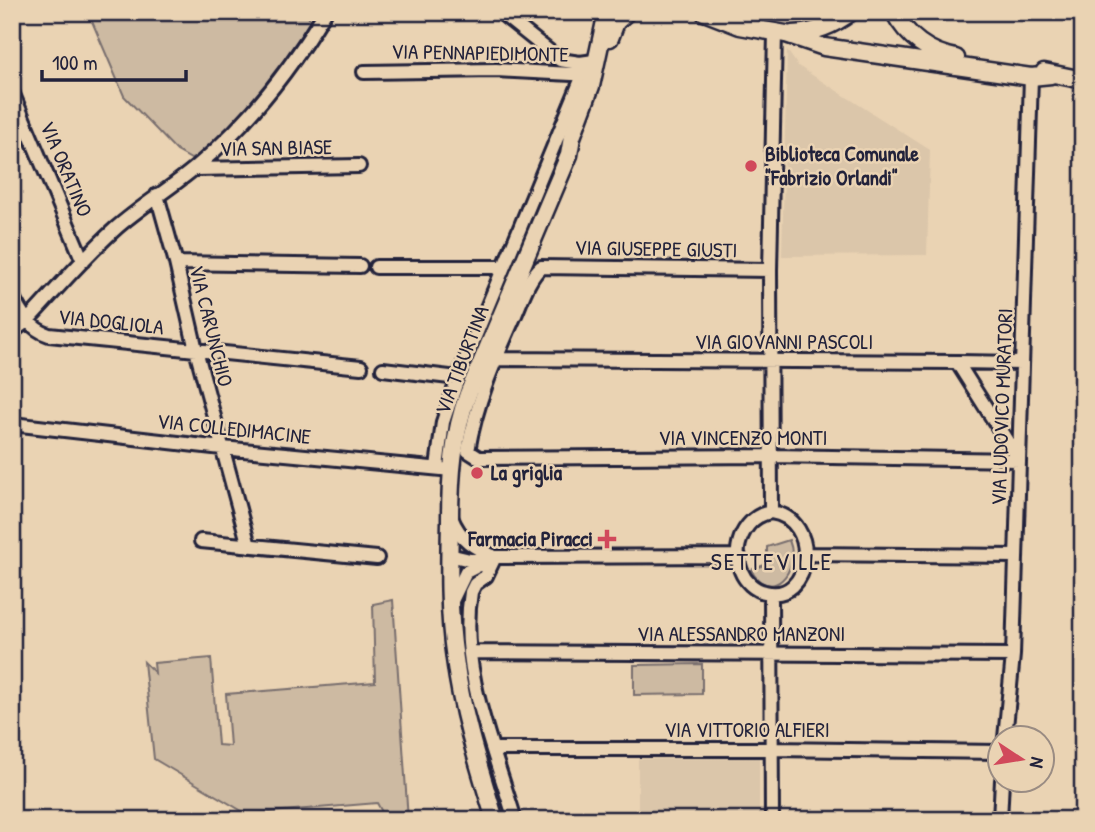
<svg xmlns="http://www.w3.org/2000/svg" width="1095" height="832" font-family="'Patrick Hand',sans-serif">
	<rect width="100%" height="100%" fill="#ead3b3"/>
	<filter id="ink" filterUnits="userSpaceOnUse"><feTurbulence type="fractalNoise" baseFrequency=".0143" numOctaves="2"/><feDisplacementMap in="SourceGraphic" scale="14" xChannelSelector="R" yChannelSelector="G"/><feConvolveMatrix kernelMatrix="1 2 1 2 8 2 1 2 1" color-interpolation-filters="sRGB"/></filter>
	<g filter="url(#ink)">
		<!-- built -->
		<path fill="#dbc6aa" d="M787 50 798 66 930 150 927 255 782 256Z
			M759 758V820H638V759Z"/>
		<!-- green -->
		<path fill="#cdbaa2" stroke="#786e6e" stroke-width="2" d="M88 12H307L312 26C285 65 236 146 191 159L177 151 124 96Z
			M789 540C802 571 770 605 751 570L767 564V547Z
			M393 600 408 820H383L382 812 377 803 247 814 154 759 144 662 155 673 154 663 211 658 218 745 230 746 226 694 375 682 373 604Z
			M702 664V694L634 695V665Z"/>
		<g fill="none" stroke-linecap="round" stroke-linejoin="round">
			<!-- minor casing -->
			<g stroke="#22223b" stroke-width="18">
				<path id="minor" d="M500 12 560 60 580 63 594 61
					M364 72 496 70 572 74 591 72
					M12 92 83 261
					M195 169 359 166
					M157 195 176 263 196 350 249 546
					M176 263 360 266
					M376 267H503
					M770 270 541 267C528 279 522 299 515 315 495 360 476 402 468 451L479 458 770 456 1019 460
					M12 295C20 312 30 329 49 335L361 367
					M12 332 27 321C56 290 84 257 115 229 141 206 170 189 196 167 248 124 290 70 325 12
					M495 359 957 362 1019 460
					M957 362 1022 363
					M383 369 458 378 443 422 437 467
					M458 378 588 63
					M12 424 222 448 452 470
					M771 512 770 270 775 33
					M771 512C822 519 812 605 765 592 754 590 745 581 741 571 731 547 745 516 771 512Z
					M451 517C460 540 474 548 495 557
					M201 541 377 558
					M805 554 1016 556
					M449 555 470 560H483
					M495 557 486 576 475 584 471 592C458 668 494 748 515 820
					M771 593 772 820
					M451 603 466 572 495 557 739 556
					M470 652 1013 655
					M1005 738 1013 655 1031 77
					M494 749H772L1000 752
					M1000 820 1002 780"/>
			</g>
			<!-- major casing -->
			<g stroke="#22223b" stroke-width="21">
				<path id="major" d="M704 12 740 26 786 34 824 47 1031 77 1051 75
					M894 12C907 37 929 53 956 58
					M792 34C814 33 833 26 851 12
					M610 38 616 22 627 12
					M1044 72 1083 80
					M495 820C479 767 462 714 455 659 448 613 449 567 450 521 450 478 453 434 468 394L569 155 572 137 591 86 607 12"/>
			</g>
			<!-- minor -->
			<use href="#minor" stroke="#ead3b3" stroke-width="12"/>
			<!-- major -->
			<use href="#major" stroke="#ead3b3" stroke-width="16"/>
		</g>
	</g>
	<!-- markers -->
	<g fill="#d1495b" stroke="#ead3b3" stroke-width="2.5">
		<circle cx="751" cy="166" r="7"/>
		<circle cx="477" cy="473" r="7"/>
		<path d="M603.5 528.5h7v7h7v7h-7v7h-7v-7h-7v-7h7z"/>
	</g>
	<g text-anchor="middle" stroke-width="5" stroke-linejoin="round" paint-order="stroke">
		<!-- street labels -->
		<g font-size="21" fill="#22223b" stroke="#ead3b3">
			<text transform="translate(480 53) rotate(1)" y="7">VIA PENNAPIEDIMONTE</text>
			<text transform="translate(276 148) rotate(-1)" y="7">VIA SAN BIASE</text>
			<text transform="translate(66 169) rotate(67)" y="7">VIA ORATINO</text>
			<text transform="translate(656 249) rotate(1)" y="7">VIA GIUSEPPE GIUSTI</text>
			<text transform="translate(111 322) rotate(6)" y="7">VIA DOGLIOLA</text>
			<text transform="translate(211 326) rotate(76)" y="7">VIA CARUNCHIO</text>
			<text x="784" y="349">VIA GIOVANNI PASCOLI</text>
			<text transform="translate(462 360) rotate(-69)" y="7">VIA TIBURTINA</text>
			<text transform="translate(1002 407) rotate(-88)" y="7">VIA LUDOVICO MURATORI</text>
			<text transform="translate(234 429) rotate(6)" y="7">VIA COLLEDIMACINE</text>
			<text x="743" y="445">VIA VINCENZO MONTI</text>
			<text x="741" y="641">VIA ALESSANDRO MANZONI</text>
			<text x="747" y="737">VIA VITTORIO ALFIERI</text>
		</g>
		<!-- poi labels -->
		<g font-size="21" font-weight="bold" fill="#22223b" stroke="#ead3b3" text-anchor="start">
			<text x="765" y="161">Biblioteca Comunale<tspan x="765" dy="24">"Fabrizio Orlandi"</tspan></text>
			<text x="491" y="480">La griglia</text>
			<text x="593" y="546" text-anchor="end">Farmacia Piracci</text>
		</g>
		<!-- quarter labels -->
		<g font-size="24" letter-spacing="2" fill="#22223b" stroke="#ead3b3">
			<text x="772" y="570">SETTEVILLE</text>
		</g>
	</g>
	<!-- margin -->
	<rect width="1095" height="832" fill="none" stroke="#ead3b3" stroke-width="42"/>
	<rect x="21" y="21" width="1053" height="790" fill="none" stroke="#22223b" stroke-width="2.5" filter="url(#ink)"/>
	<!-- north arrow -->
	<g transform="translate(1021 759) rotate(102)"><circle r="33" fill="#ead3b3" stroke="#9a8c83" stroke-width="2"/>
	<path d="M0-5L12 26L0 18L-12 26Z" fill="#d1495b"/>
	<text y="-10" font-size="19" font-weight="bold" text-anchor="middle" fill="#22223b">N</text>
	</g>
	<!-- scale -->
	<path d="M42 70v10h144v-10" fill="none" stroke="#22223b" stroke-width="3.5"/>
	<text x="52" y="70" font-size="21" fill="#22223b" stroke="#ead3b3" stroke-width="5" paint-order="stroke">100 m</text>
</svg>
